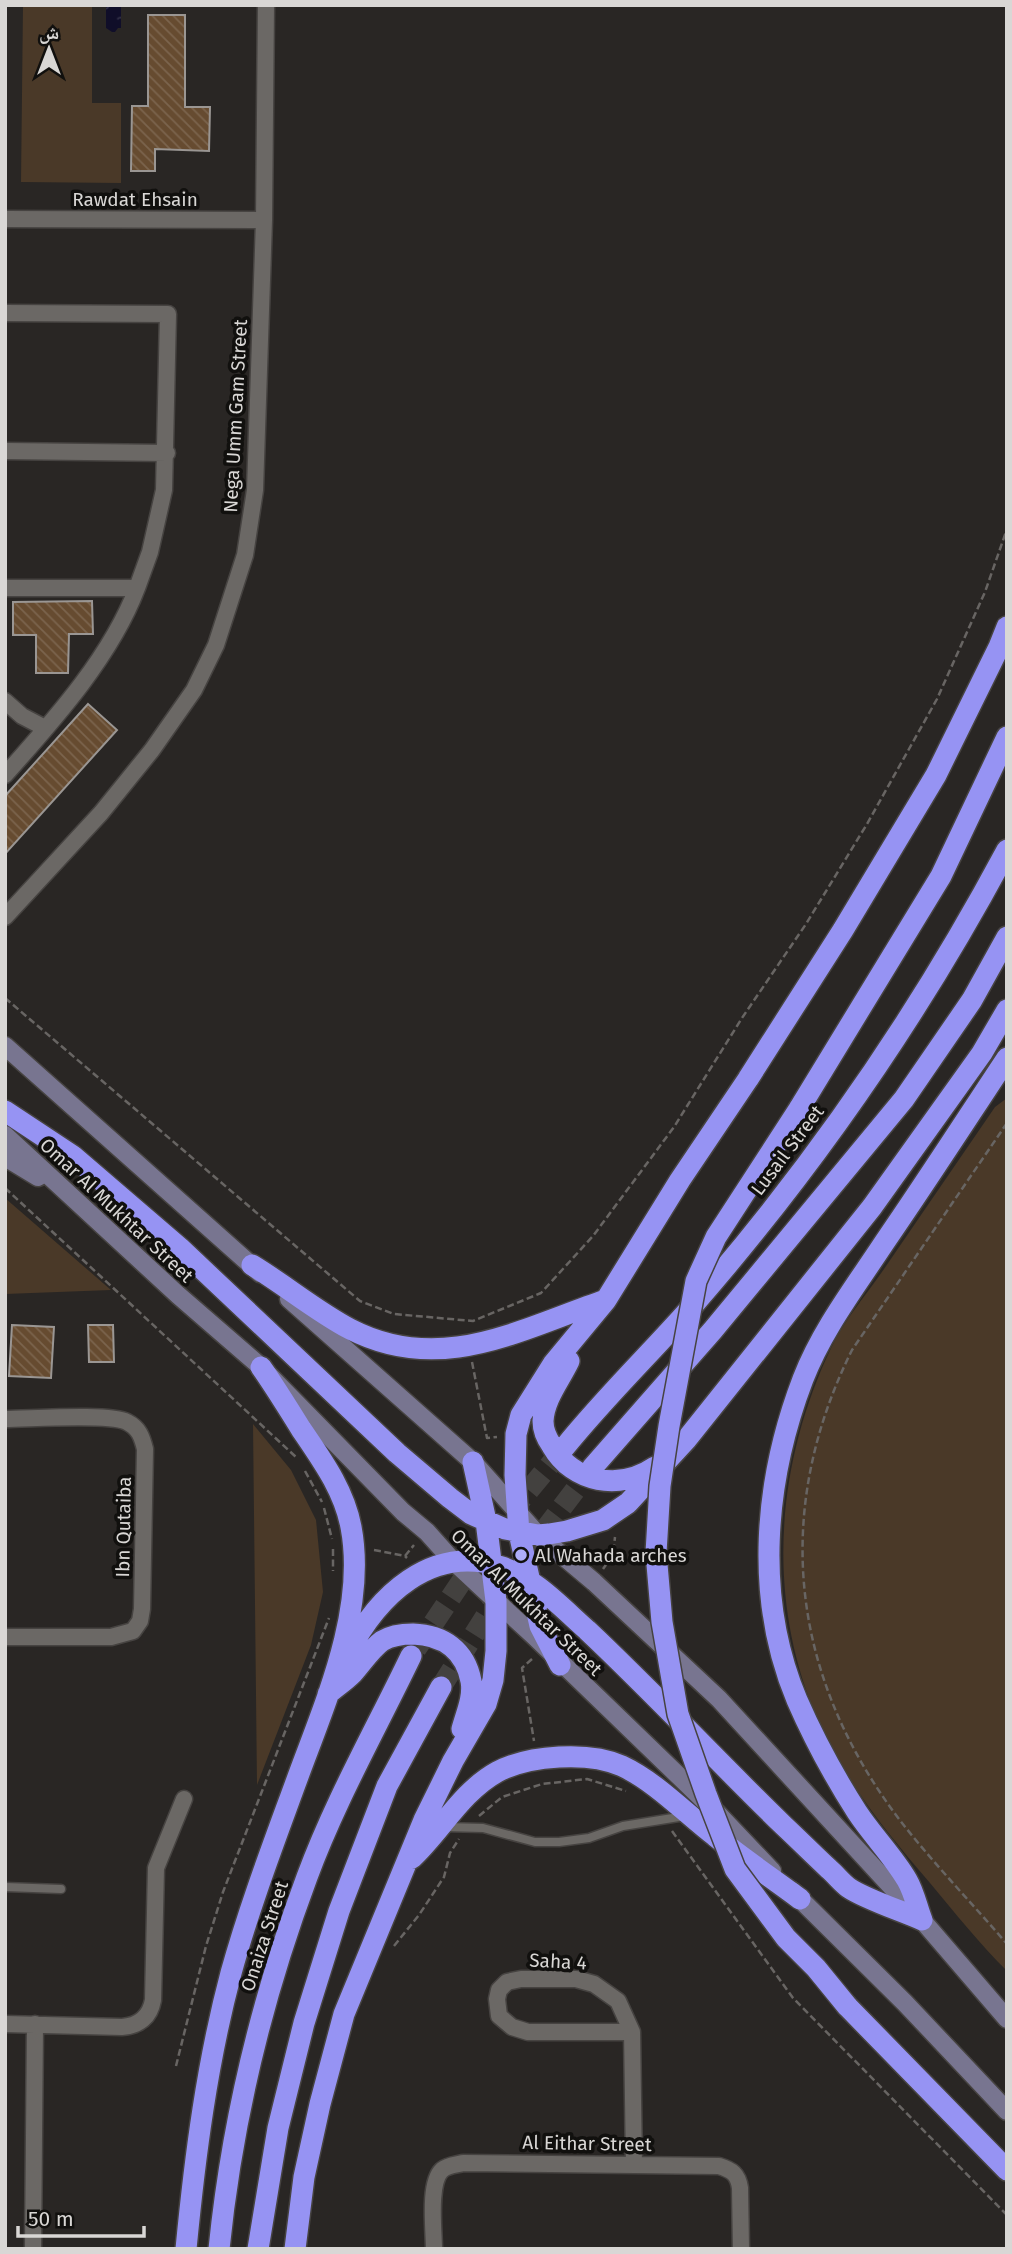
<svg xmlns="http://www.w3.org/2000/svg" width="1012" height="2254" font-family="'Fira Sans','Noto Naskh Arabic',sans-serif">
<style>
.green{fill:#4a3928}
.water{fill:url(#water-ripples)}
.building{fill:url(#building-back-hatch);stroke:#9a9693;stroke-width:2}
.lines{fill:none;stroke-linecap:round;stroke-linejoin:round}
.highway-tunnel{stroke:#43413f;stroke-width:21;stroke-dasharray:21 10;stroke-linecap:butt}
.lane-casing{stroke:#464341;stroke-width:11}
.street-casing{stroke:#464341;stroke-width:19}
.secondary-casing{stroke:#464341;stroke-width:21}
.highway-casing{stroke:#464341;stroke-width:24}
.path{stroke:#686563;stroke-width:2.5;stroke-dasharray:7 3.5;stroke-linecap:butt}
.lane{stroke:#6b6865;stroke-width:8}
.street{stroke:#6b6865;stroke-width:16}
.secondary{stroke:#787590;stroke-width:18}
.highway{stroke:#9693f3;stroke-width:21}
.highway-bridge-casing{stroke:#464341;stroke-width:24;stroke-linecap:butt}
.highway-bridge{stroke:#9693f3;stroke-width:21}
.poi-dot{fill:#aeaefa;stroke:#11100e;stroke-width:2.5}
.labels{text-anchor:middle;stroke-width:7;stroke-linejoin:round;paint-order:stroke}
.street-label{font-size:19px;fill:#d9d7d5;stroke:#11100e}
.poi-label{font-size:19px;fill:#d9d7d5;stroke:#11100e;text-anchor:start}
</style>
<defs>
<pattern id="water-ripples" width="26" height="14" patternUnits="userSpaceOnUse" patternTransform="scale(1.75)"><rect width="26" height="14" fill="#100e29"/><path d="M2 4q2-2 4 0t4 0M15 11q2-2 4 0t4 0" fill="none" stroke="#323047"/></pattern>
<pattern id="building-back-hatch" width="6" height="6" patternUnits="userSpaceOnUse" patternTransform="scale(1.75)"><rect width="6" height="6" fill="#664b30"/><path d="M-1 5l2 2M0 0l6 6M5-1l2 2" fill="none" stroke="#7b644d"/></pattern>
</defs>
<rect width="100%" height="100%" fill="#292624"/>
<path class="green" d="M23,5H92V103H121V183L21,182Z
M1007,1098V1971C979,1943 955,1913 930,1883C887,1833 843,1779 817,1718C765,1597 776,1464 831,1348C844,1320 867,1294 884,1269C921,1215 958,1161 995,1107Z
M5,1198L111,1290L5,1294Z
M253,1424L291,1470L316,1520L323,1592L311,1645L257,1785Z"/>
<path class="water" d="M106,5H121V28H118L115,32H112L106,28Z"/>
<path class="building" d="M148,15H185V107H210L209,151L155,149V171H131L132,106H148Z
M92,601L93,634H69L68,673H36V635H13V602Z
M88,704L117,730L5,854V796Z
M12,1325L54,1327L51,1378L9,1376Z
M88,1325H113L114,1362H89Z"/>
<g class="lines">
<path class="highway-tunnel" d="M509,1514L564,1448
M416,1649L478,1557
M441,1687L518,1565L592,1468"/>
<defs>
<path id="lane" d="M444,1827L483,1828L535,1842H559L589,1838L623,1826L685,1816
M5,1887L61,1889"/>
<path id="street" d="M5,219L264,220
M5,313L168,314L164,490L150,552L137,588H5
M5,451L167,453
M5,701L22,716L45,728
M5,775C53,721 111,657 137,588
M5,917L101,813L152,750L194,690L216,645L245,555L255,490L264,220L266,5
M5,1419C30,1419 110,1413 127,1422C139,1428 142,1437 145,1449L142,1609L140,1621L133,1631L111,1637H5
M5,2024L122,2027C139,2026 150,2017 153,2000L156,1868L184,1799
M632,2032H528L512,2027L499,2016L497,1999L499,1990L507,1982L521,1979H576L594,1984L618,2001L632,2032L634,2165
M33,2249L35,2024
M434,2249C434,2231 428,2183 442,2170C448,2165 456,2165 463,2163L719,2166C732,2170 738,2174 740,2188L741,2249"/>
<path id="secondary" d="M5,1046L260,1273
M5,1135L178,1295L261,1367L403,1512L427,1532L452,1560L534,1636L717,1813L772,1871
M5,1157L38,1177
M289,1299L473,1462L538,1535L594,1582L719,1699L922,1920L1007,2019
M792,1891L905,2003L1007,2111"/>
<path id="highway" d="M799,1109L941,876L1007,737
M5,1111L73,1156L180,1248L397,1453L450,1498L471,1514L505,1529L538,1535L549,1534L567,1531L603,1520L628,1503L686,1440L872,1207L982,1053L1007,1010
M252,1265C285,1285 316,1311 350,1329C441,1376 520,1329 606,1300
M569,1361C560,1380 544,1399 543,1421C543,1429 547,1439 552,1446C573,1483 620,1491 655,1467
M564,1448C605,1397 652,1352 695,1303C815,1165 921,1011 1007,850
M592,1468L713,1330L904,1099L972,1000L1007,937
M347,1655C377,1596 431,1543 502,1567C536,1579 561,1607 587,1630C654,1693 717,1761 783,1825C799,1840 814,1855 829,1869C836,1875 842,1883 849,1888C865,1899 902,1911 922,1920
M560,1665L540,1626L519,1533L515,1475L516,1434L521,1415L553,1364L606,1300L680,1180L748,1079L843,930L936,775L999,647L1007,627
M328,1694C336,1687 345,1681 353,1673C362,1663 371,1649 382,1641C392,1635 402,1634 413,1634C443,1635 465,1650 471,1681C474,1697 466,1714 462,1729
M412,1858C441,1831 461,1792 497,1772C529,1755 589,1751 622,1766C656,1782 685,1813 715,1836C742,1858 772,1878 800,1899
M922,1920C917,1907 914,1892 907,1880C893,1856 872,1835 857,1812C834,1776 814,1739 797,1700C754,1598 764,1481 803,1379C822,1330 855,1287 884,1243C926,1182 966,1120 1007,1058
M847,2006L1007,2170
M186,2249C195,2156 207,2063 231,1973C249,1908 273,1845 296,1782C324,1705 367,1611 351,1527C344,1490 322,1460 301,1429C288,1408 275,1387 261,1367
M219,2249C232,2121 262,1997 307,1877C335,1801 376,1729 411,1656
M258,2249L278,2128L304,2023L339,1911L387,1786L441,1687
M295,2249L304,2177L320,2104L344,2014L424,1820L453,1761L486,1704L493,1680L496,1651V1601L486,1521L473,1462"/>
</defs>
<use href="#lane" class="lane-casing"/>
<use href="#street" class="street-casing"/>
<use href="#secondary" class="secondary-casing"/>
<use href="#highway" class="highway-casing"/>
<path class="path" d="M5,944V946
M5,998L360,1301L394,1314L473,1321L541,1293L593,1236L674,1127L742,1018L806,924L867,824L937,699L985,592L1007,529
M1007,1123L852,1350C772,1511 790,1675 899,1819C932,1862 971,1902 1007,1944
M5,1188L296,1457
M472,1362L487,1438L497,1437
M305,1471L322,1502
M324,1508L332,1539
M333,1549V1571
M374,1550L405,1556L407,1558
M405,1556L414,1545
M603,1569L613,1555L615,1537
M532,1659L522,1668L534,1741
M479,1816L502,1797L542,1784L587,1779L626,1791
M672,1831L793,1998L1007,2215
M394,1946L419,1915L444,1877L450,1853L459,1839
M176,2066L206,1946L223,1892L329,1618"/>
<use href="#lane" class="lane"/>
<use href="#street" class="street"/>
<use href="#secondary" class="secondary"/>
<use href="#highway" class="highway"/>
<defs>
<path id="highway-bridge" d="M799,1109L716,1237L696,1281L669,1426L660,1486L656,1553L662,1622L678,1714L706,1794L735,1869L786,1938L816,1968L847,2006"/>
</defs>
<use href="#highway-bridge" class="highway-bridge-casing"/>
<use href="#highway-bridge" class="highway-bridge"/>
</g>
<circle class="poi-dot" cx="521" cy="1555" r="7"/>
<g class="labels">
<g class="street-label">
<text x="135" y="206">Rawdat Ehsain</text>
<text transform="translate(235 416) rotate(-87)" y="7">Nega Umm Gam Street</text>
<text transform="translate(787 1150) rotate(-53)" y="7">Lusail Street</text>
<text transform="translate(117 1210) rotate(43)" y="7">Omar Al Mukhtar Street</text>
<text transform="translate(123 1527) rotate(-89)" y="7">Ibn Qutaiba</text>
<text transform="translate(527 1602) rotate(44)" y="7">Omar Al Mukhtar Street</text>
<text transform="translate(264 1936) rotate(-72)" y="7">Onaiza Street</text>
<text transform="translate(558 1961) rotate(3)" y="7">Saha 4</text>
<text transform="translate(587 2143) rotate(1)" y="7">Al Eithar Street</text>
</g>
<g class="poi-label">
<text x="535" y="1562">Al Wahada arches</text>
</g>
</g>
<rect width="1012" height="2254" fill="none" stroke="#d9d7d5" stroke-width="14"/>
<g transform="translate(49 49)" stroke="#11100e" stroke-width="5" paint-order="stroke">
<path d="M0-5L12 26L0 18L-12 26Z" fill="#d9d7d5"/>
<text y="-10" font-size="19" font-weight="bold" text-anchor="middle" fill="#d9d7d5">ش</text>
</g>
<path d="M18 2226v10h126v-10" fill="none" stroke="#d9d7d5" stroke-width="3.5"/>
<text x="28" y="2226" font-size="21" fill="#d9d7d5" stroke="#11100e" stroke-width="5" paint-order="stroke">50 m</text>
</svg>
